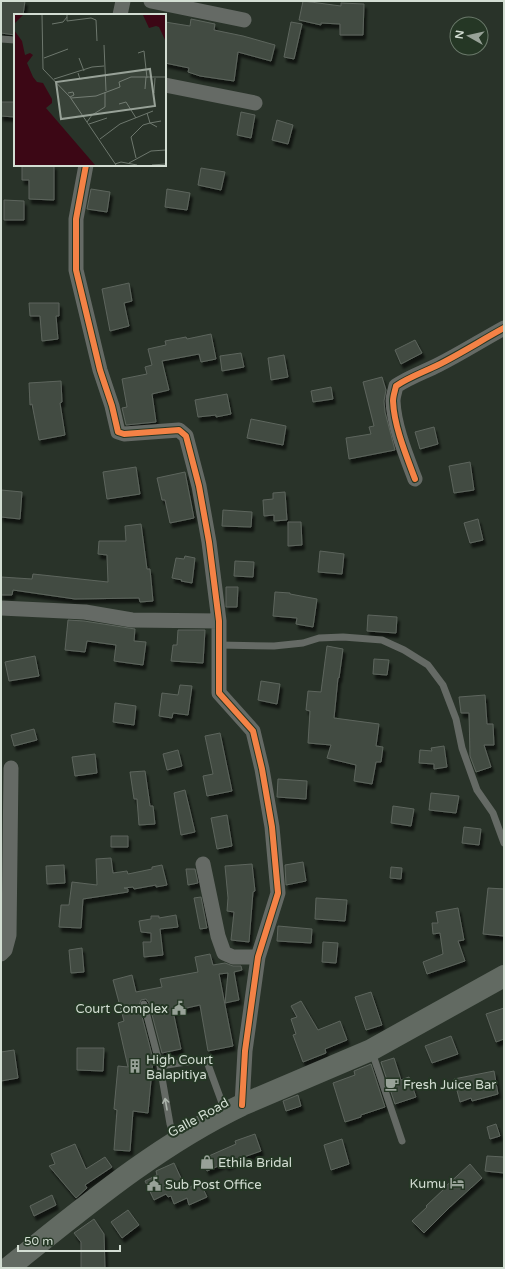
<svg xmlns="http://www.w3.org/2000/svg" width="505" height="1269" font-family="'Varela Round',sans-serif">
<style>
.building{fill:#424b42;stroke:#5d655d;filter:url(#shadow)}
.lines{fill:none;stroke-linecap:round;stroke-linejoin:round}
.service{stroke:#656a65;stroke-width:7}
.minor{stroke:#656a65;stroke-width:15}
.trunk{stroke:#626a62;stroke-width:22}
.cycleway-casing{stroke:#253725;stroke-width:8}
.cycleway{stroke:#f48246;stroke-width:6}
.oneway{stroke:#acb5ac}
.labels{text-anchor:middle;stroke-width:4;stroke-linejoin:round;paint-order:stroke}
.poi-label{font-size:13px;fill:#d3ded3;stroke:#253725;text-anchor:start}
.street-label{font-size:13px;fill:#d3ded3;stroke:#253725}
.inset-road{fill:none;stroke:#6d776d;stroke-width:1}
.view{fill:#98a298;fill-opacity:0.15;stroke:#98a298;stroke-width:2}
.inset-edge{fill:none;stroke:#d3ded3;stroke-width:2}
</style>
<defs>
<filter id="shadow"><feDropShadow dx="2.5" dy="4.5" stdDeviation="1" flood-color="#0009"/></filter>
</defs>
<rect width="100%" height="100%" fill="#293329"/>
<path class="building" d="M1,1H25L23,15H15V35L1,33Z
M303,1L341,6V3L364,4L363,35H340V24L321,23V25L299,20Z
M191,19L215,24L214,30L243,36L275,45L271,61L238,52L234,81L200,76L188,72L189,68L165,63V22L190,26Z
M291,22L302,24L294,59L284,57Z
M1,102H15V117L1,116Z
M241,112L255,115L251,138L237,135Z
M277,120L293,125L288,144L272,140Z
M22,165H54V200L29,199V180H22Z
M201,168L225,172L221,190L198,185Z
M91,189L110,192L107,212L87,209Z
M167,189L190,193L187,210L165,207Z
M4,200L24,201V220H4Z
M129,283L132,301L124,303L129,326L110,331L102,289Z
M29,303H59V316H56L58,339L42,341L40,316H30Z
M211,334L216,359L201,362L199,354L162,361L169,390L152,394L156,422L126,425L122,408L127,407L122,379L147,374L145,367L152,365L148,349L166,345L165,341L186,337L187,339Z
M415,340L422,353L401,364L395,350Z
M241,353L244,367L222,371L220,356Z
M284,355L288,377L271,380L268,358Z
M382,377L386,390L384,401L385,412L395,450L349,459L346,438L371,434L369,427L374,426L363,382Z
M61,381L62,402L60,403L65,435L39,440L32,404L30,405L29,383Z
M331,387L333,399L313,402L311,391Z
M227,394L231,414L216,417V415L198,417L195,400Z
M251,419L286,426L283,445L247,438Z
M434,427L438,444L420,449L415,432Z
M470,462L474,490L454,493L449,466Z
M136,467L140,494L107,499L103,472Z
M185,472L194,518L170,523L165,500H162L157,478Z
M1,490L22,492L20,519L1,517Z
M285,492L287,520L274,521V515L264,516L263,500L273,499V493Z
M223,510L252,512L251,527L222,526Z
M478,519L483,540L470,543L464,523Z
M288,522H301L302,545L288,546Z
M141,524L147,569H150L153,601L140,602L139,598L75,599L13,590L12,595H1V577L32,579L33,574L108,582L107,555L98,554L99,541H126L125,526Z
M320,551L344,554L342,574L318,572Z
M185,556L195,558L192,583L181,581L182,580L172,578L176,558L184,559Z
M235,561L254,562L253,577L234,576Z
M226,587H238L237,607H226Z
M275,592L290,593V594L317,599L313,627L296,624L297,618L273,616Z
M368,615L397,617L396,633L367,631Z
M68,620L84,621L135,629L134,641L146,642L143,665L114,661L116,645L87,641L85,652L65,650Z
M178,630H205L203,663L171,661L173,645H177Z
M327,646L343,649L339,678H338L334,718L379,724L376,746L383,747L381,762H376L372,784L354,781L356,765L327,758L331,745L308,743L310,711L306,710L308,691L321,692Z
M35,656L39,676L9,681L5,662Z
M374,659L389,660L387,675L373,674Z
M261,681L280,684L277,704L258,700Z
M180,685L192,686L188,715L173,713L172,718L159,716L162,693L178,695Z
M485,695L487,724H493L494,745H484L491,767L476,772L470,756L469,713H461L459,697Z
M115,703L136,706L134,725L113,722Z
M34,729L37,740L14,746L11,735Z
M220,733L232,791L207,796L203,776L213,774L205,736Z
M444,746L447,767L434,769V764L419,763L420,750L432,751L431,748Z
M178,750L182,766L167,770L163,754Z
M95,754L97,773L75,776L72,757Z
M145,771L150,806H153L155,824L139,825L137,799H134L130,772Z
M278,779L307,781L306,799L277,797Z
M185,790L195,832L181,835L174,793Z
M431,793L459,796L456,813L429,810Z
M393,806L414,809L411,826L391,823Z
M227,815L232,846L217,849L211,818Z
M464,827L481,829L479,845L462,843Z
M111,836H128V847H111Z
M111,858L113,873L127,871L128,874L152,869V867L162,865L167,885L156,887V885L134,889L133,887L124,888L128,889V892L83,899L81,928L59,927L61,905H69L72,882L97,885L96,859Z
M303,862L306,881L286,885L285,865Z
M252,864L255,891L253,892L249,942L231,940L234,912L227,911L228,898L225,866Z
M64,865L65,883L47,884L46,866Z
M391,867L402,868L401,879L390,878Z
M186,869H195L198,883L188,885Z
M488,888L504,889V936L483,934Z
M201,897L207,928L200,929L194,898Z
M316,898L347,900L345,921L315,919Z
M458,908L464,940L458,941L465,961L427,974L423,962L443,954L440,933L433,934L432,923H438L436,912Z
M176,915L178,927L160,929L163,955L144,957L143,942H151V933L141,932L139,921L151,919V916H159V918Z
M278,926L312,929L311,943L277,941Z
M323,942L338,943L336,963L322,962Z
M82,948L84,972L71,973L69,950Z
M210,954L213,965L225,963L233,966H241L242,970L234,972L239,1000L225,1003L228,973L219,974L233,1046L208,1051L200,1005L173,1011L181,1049L162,1053L149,1003L146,999L141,1000L139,1005L153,1059L148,1113L133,1111L130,1151L114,1150L117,1110L114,1109L118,1066L128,1067L118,1023L124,1021L113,980L132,975L136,992L162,987L160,979L198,972L195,957Z
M371,992L382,1025L366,1030L355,997Z
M301,1001L318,1030L340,1021L347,1040L325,1049L326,1053L303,1062L293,1035L296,1034L291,1019L297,1017L291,1006Z
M504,1008V1039L496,1042L486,1014Z
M451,1036L458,1054L432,1063L425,1046Z
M77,1048H104L103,1071L77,1070Z
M14,1050L18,1078L1,1081V1052Z
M394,1058L401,1080L409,1077L416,1097L395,1104L381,1062Z
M371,1064L385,1107L361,1115V1117L345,1122L333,1083L355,1075L354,1071Z
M494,1071L498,1094L472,1101L471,1098L460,1102L454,1079Z
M298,1095L301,1106L286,1111L283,1101Z
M496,1124L500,1136L490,1139L487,1127Z
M255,1134L261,1151L241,1158V1160L226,1166L225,1163L207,1171L202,1159L236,1144L235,1141Z
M342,1139L349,1164L331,1170L324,1145Z
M75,1144L86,1169L105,1157L112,1167L85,1185L87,1188L76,1198L49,1166L55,1164L51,1154Z
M487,1156L504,1157V1173L485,1171Z
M174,1163L186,1189L200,1182L207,1197L189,1205L187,1198L174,1204L171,1196L168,1197L166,1194L154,1200L145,1181L157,1175L156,1171Z
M470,1164L482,1178L450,1207L424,1233L412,1221L427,1207L426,1206L445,1188V1187Z
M52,1195L56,1205L34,1216L30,1206Z
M128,1210L139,1225L122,1238L111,1222Z
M94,1219L104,1234L105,1268H81V1242L74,1233Z"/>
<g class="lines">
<path class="service" d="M1,39L15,40
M219,645L274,646L303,643L319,638L343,637L382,640L404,650L428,665L443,685L456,719L462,748L477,790L493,813L504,843
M144,1004L160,1066
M372,1052L402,1141
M175,1139L170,1124L160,1066L206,1059L225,1111"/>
<path class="minor" d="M151,1L244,20
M120,15L123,1
M165,85L255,103
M86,165L76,219V270L100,370L112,406L118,432L124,434L179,430L186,436L199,486L209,542L219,621V693L253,731L262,769L272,827L278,893L258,957L245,1051L242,1105
M415,479C406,455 394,426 393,401C393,396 395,391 396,386C409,377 424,372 438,365C460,354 482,340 504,328
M1,608L85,612L132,620L219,621
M203,864L218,936L224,953L233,957H258
M1,954L5,950L9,935L11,768"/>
<path class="trunk" d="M8,1268C82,1209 156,1146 242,1105L371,1050L504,976"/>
<defs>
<path id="cycleway" d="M86,165L76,219V270L100,370L112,406L118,432L124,434L179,430L186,436L199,486L209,542L219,621V693L253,731L262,769L272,827L278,893L258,957L245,1051L242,1105
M415,479C406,455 394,426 393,401C393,396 395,391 396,386C409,377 424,372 438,365C460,354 482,340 504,328"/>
</defs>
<use href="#cycleway" class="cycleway-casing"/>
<use href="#cycleway" class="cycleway"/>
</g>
<defs><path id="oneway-shaft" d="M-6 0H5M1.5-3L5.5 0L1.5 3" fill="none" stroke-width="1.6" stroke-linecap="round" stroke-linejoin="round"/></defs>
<use class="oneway" href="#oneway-shaft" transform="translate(166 1104) rotate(-100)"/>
<defs>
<symbol id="civic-bare" viewBox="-9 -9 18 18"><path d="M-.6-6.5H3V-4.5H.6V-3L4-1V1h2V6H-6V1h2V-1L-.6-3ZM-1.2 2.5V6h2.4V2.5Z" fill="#98a298" stroke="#253725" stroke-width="2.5" paint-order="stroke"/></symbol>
<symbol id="building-bare" viewBox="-9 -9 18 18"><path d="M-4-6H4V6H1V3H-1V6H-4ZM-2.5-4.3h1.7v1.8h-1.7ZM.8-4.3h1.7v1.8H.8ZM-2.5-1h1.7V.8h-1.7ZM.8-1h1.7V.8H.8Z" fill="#98a298" stroke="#253725" stroke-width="2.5" paint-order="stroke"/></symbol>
<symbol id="cafe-bare" viewBox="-9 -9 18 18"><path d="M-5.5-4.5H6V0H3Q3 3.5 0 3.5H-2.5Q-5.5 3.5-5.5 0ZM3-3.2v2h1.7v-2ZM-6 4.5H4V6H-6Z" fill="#98a298" stroke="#253725" stroke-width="2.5" paint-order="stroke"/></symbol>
<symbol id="shop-bare" viewBox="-9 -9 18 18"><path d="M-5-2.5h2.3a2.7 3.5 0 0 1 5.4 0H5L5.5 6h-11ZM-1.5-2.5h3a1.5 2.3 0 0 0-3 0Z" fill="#98a298" stroke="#253725" stroke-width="2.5" paint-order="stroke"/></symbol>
<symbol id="hotel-bare" viewBox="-9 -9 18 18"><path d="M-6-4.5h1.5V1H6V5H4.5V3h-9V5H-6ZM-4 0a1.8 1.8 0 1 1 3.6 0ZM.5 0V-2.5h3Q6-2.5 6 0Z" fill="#98a298" stroke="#253725" stroke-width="2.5" paint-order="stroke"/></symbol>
</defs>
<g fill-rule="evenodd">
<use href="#civic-bare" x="169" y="998" width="20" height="20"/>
<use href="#building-bare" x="125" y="1056" width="20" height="20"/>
<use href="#cafe-bare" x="382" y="1074" width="20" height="20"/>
<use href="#shop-bare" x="197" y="1152" width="20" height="20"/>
<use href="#hotel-bare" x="447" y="1173" width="20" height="20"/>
<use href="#civic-bare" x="144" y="1174" width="20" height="20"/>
</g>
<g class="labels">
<g class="poi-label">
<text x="168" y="1013" text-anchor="end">Court Complex</text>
<text x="146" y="1064">High Court<tspan x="146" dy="15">Balapitiya</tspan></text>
<text x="403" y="1089">Fresh Juice Bar</text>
<text x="218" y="1167">Ethila Bridal</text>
<text x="446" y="1188" text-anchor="end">Kumu</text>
<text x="165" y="1189">Sub Post Office</text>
</g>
<g class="street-label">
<text transform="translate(198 1117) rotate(-29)" y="5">Galle Road</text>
</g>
</g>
<g transform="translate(14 14)">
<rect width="152" height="152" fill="#293329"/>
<path d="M0,1H9L1,9L0,16L8,27L11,41L16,39L19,41L13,49L19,63L23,68L29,69L38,85V89L32,94L81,151H0ZM129,1H152V28L145,13L142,12L135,14Z" fill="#3c0715"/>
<path class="inset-road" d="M28,1L29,55L56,83L102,151M53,1V7L77,4L82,6L83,27M38,10L49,8L53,3M90,31L92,77M124,39L130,37L133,64M30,44L54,35M65,44L70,57M64,59L66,65L79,63M40,65L78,53L90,52M131,75L132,63M54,79L59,78L60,81L56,83M140,79L141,64M57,84L82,82L106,73L105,68L117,63H152M105,90L112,88L122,104M133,99L136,109L147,107M73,108L78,101L91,93V78M75,110L93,104M86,125L106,110L139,97M122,144L117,123L129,111L136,109L143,113M115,149L137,137L152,136M101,150L107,148L123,151M138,151L152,150"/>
<path class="view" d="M136,55L141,92L47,105L42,68Z"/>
<rect width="152" height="152" class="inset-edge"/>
</g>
<rect width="505" height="1269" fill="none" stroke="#d3ded3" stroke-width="4"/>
<g transform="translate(469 36) rotate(278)"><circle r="19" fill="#253725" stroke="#6b7a6b"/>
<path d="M0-3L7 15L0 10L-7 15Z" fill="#98a298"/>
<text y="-6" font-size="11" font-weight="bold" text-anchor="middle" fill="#d3ded3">N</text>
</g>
<path d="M18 1245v6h102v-6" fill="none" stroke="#d3ded3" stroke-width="2"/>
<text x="24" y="1245" font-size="12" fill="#d3ded3" stroke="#253725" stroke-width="3" paint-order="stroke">50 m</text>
</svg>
